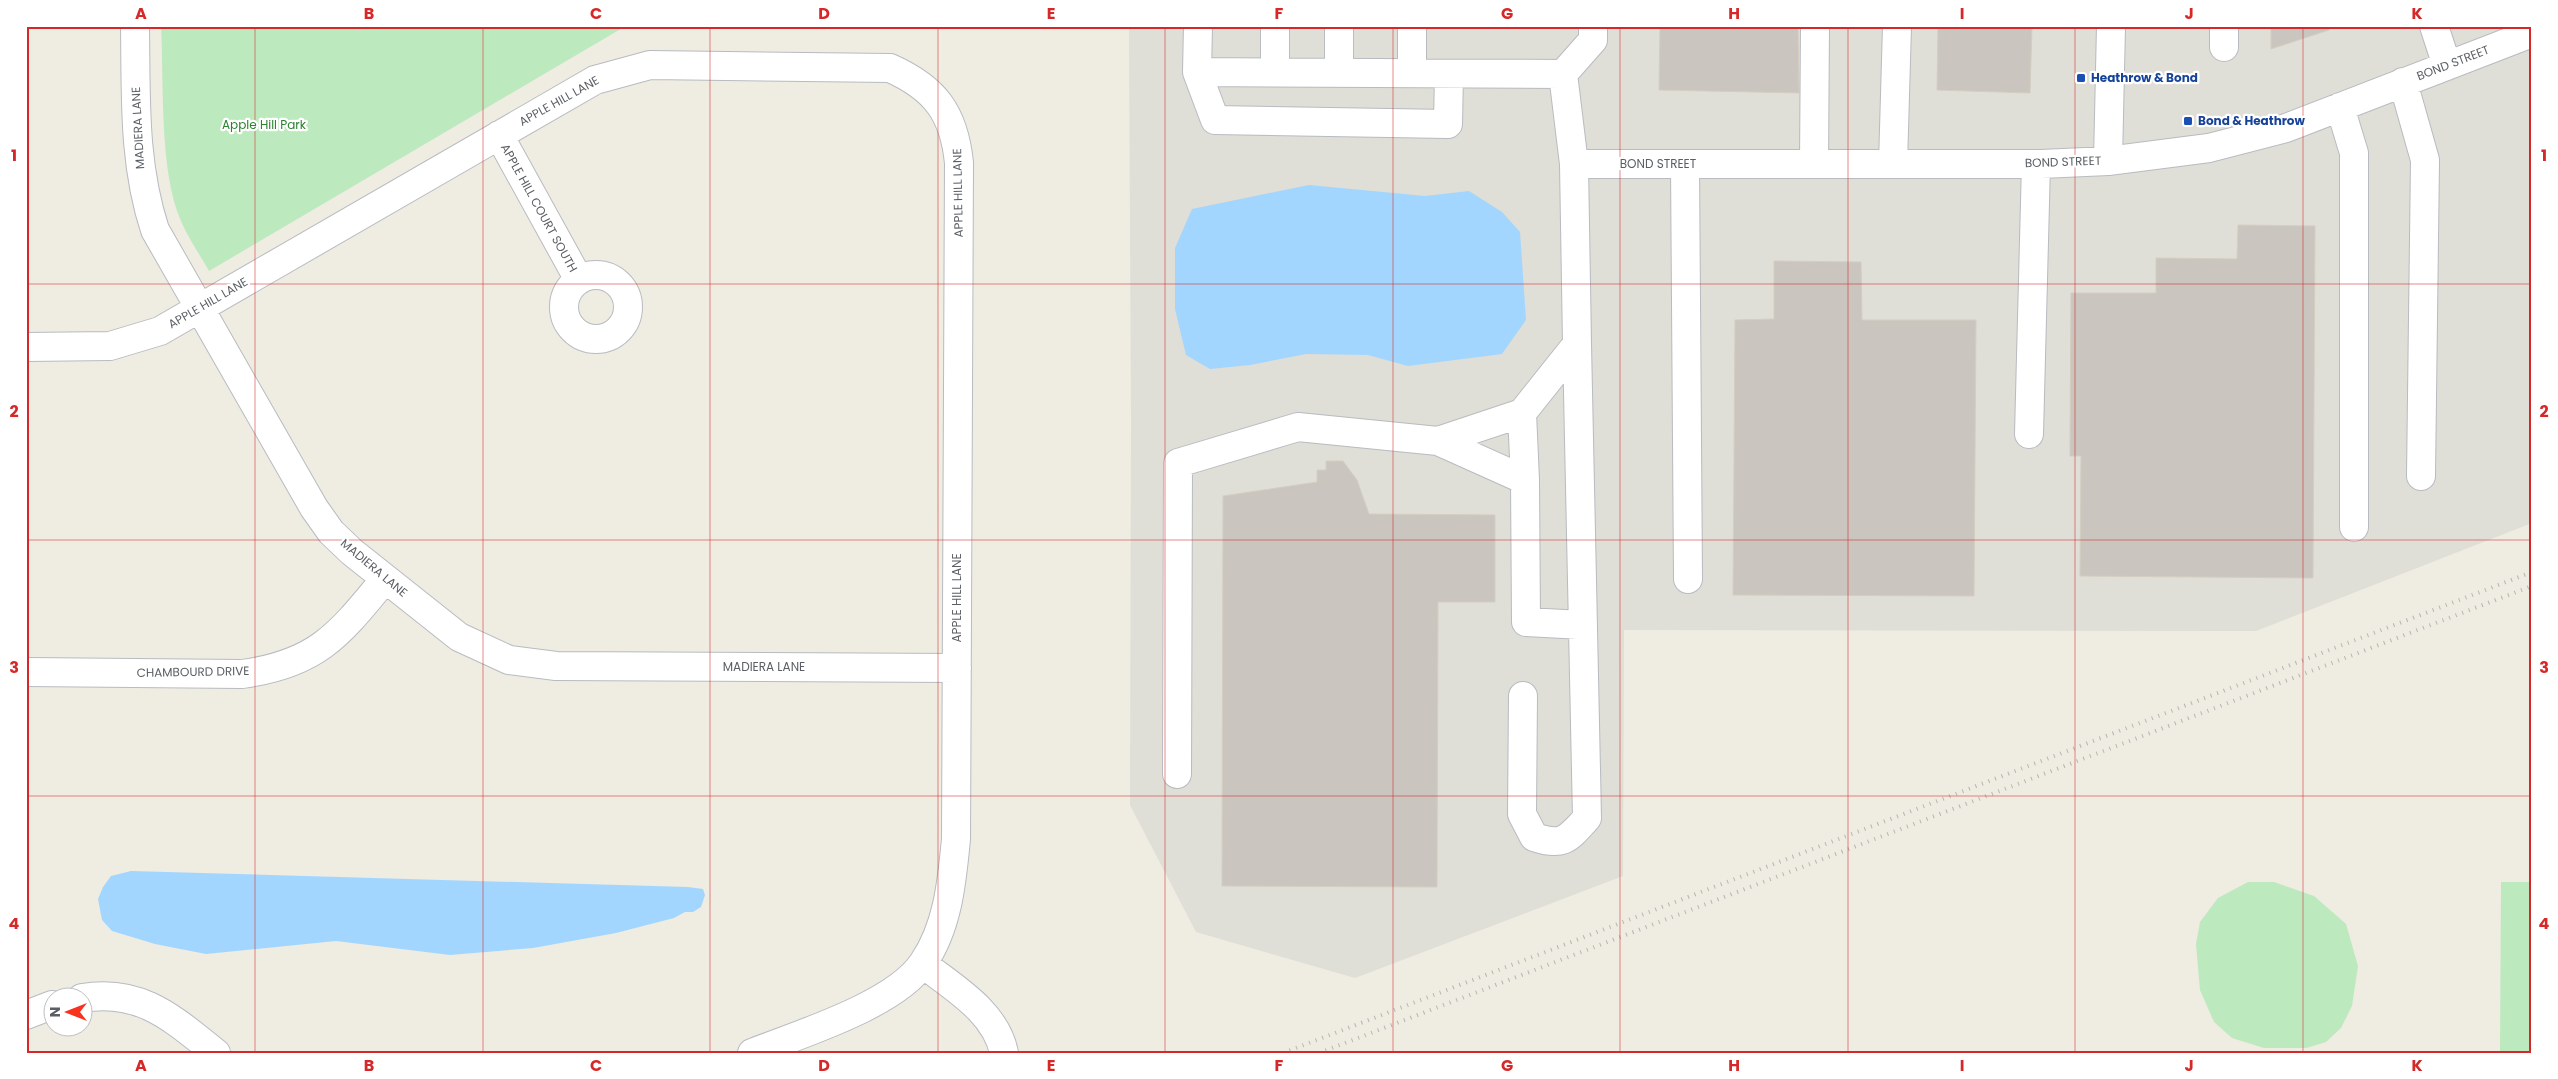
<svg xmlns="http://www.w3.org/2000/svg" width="2558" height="1079" font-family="Poppins,sans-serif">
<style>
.industrial{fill:#dfded7}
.green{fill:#bce9bd}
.water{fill:#a2d6ff}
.building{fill:#cac6bf;stroke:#d4cec0}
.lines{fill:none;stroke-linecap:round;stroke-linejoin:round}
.minor-casing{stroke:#b8bbc0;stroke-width:30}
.minor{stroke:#fff;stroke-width:28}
.rail{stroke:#b4b5b5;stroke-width:4;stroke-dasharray:1 6;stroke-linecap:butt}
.grid{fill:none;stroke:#d62828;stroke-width:1;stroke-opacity:0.55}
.transit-dot{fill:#1a4fb4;stroke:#fff;stroke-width:2}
.labels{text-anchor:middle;stroke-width:4.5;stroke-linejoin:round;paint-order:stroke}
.street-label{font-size:12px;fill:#5b5f64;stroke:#fff}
.transit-label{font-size:12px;font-weight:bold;fill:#164399;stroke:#fff;text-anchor:start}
.park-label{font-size:12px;fill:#2c8230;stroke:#fff}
.neatline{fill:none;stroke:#d62828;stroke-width:2}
.grid-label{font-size:16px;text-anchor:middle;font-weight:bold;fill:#d62828}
</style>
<rect width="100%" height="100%" fill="#efece2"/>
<path class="industrial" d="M1129,26H2532V523L2256,631L1624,630L1623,876L1355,978L1196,932L1130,805L1131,421Z"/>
<path class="green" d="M161,26H624V27L209,271C200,255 188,238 181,221C159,172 164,81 161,26Z
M2248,882H2274L2314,896L2346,924L2358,966L2352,1006L2341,1028L2326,1042L2306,1048H2264L2232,1038L2214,1022L2200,990L2196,944L2200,922L2218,898Z
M2501,882H2532V1053H2500Z"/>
<path class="water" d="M1309,185L1425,196L1469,191L1502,212L1520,232L1526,320L1502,354L1408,366L1368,355L1306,354L1250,365L1210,369L1186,355L1175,309V248L1192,209Z
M131,871L688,887L703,889L705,895L701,907L693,912H685L674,918L616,933L533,948L450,955L336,941L206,954L155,944L112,931L102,920L98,899L103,887L111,876Z"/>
<path class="building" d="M1660,26H1798L1799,93L1659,90Z
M1938,26H2032L2030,93L1937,90Z
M2271,26H2328L2329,30L2271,49Z
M2238,225L2315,226L2313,578L2080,576L2081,456H2070L2071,293H2156V258L2237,259Z
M1774,261L1861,262L1862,320H1976L1974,596L1733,595L1735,320L1774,319Z
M1326,461H1343L1357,480L1369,514L1495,515V602H1438L1437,887L1222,886L1223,496L1317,482V470H1326Z"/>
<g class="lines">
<defs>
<path id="minor" d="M135,26C136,97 133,163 155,230L314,508L331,532L352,552L459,637L509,660L556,666L957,668
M1198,26L1197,72L1215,120L1448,124L1449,74
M1275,26V72
M1412,26V73
M2224,26V47
M2434,26L2447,66
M1197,72L1563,74L1593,40V26
M1339,73V26
M2403,82L2425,160L2421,476
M2340,107L2354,153V527
M499,135L579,280
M2108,161L2111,26
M1574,164H2041L2108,161L2209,148L2286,128L2532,33
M1685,164L1688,579
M1814,164L1815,26
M1893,164L1897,26
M564 307a32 32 0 1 1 64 0a32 32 0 1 1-64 0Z
M26,347L110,346L160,331L595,80L650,65L890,68C935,88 954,113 959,163L956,839C952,881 948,927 923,963C895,1005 800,1034 752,1053
M1522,413L1525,480
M2029,434L2036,164
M1438,441L1525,480L1526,622L1583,625
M26,672L242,674C317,664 339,635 385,579
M1523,696L1522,814L1534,837C1563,847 1568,839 1587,818L1577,344
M1177,774L1178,463L1298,427L1438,441L1522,413L1577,344L1574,164L1563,74
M923,964C954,988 996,1012 1004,1053
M82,998C141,988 173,1019 216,1053
M26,1015L52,1005"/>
</defs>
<use href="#minor" class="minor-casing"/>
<use href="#minor" class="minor"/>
<path class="rail" d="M1283,1053L2532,572
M1319,1053L2532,586"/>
</g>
<path class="grid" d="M255,26V1053M483,26V1053M710,26V1053M938,26V1053M1165,26V1053M1393,26V1053M1620,26V1053M1848,26V1053M2075,26V1053M2303,26V1053M26,284H2532M26,540H2532M26,796H2532"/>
<g class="transit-dot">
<rect x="2076" y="73" width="10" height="10" rx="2.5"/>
<rect x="2183" y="116" width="10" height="10" rx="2.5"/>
</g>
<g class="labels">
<g class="street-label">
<text transform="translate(2453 63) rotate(-21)" y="4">BOND STREET</text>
<text transform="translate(559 101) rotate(-29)" y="4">APPLE HILL LANE</text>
<text transform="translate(138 128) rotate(-93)" y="4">MADIERA LANE</text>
<text transform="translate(2063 162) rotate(-2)" y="4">BOND STREET</text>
<text x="1658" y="168">BOND STREET</text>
<text transform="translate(958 193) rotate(-91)" y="4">APPLE HILL LANE</text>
<text transform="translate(539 208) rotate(61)" y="4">APPLE HILL COURT SOUTH</text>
<text transform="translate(208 303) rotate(-30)" y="4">APPLE HILL LANE</text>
<text transform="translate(374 568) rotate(40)" y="4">MADIERA LANE</text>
<text transform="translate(957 598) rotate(-90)" y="4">APPLE HILL LANE</text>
<text x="764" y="671">MADIERA LANE</text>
<text transform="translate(193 672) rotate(-1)" y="4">CHAMBOURD DRIVE</text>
</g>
<g class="transit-label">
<text x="2091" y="82">Heathrow &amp; Bond</text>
<text x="2198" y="125">Bond &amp; Heathrow</text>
</g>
<g class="park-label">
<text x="264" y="129">Apple Hill Park</text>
</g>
</g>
<rect width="2558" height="1079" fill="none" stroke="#ffffff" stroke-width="55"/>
<g transform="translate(68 1012) rotate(270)"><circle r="24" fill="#ffffff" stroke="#bdbfc1"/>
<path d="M0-4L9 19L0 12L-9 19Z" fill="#f8321f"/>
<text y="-8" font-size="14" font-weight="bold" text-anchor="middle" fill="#5b5f64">N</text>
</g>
<rect x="28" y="28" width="2502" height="1024" class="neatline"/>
<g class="grid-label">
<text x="141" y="19">A</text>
<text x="369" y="19">B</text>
<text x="596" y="19">C</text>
<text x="824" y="19">D</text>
<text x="1051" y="19">E</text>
<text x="1279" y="19">F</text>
<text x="1507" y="19">G</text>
<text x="1734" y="19">H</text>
<text x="1962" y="19">I</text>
<text x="2189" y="19">J</text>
<text x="2417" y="19">K</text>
<text x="14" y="161">1</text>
<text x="2544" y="161">1</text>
<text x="14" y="417">2</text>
<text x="2544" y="417">2</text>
<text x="14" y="673">3</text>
<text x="2544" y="673">3</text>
<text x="14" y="929">4</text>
<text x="2544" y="929">4</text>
<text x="141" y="1071">A</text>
<text x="369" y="1071">B</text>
<text x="596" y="1071">C</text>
<text x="824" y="1071">D</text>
<text x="1051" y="1071">E</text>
<text x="1279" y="1071">F</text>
<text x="1507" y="1071">G</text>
<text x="1734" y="1071">H</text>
<text x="1962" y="1071">I</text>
<text x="2189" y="1071">J</text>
<text x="2417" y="1071">K</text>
</g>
</svg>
